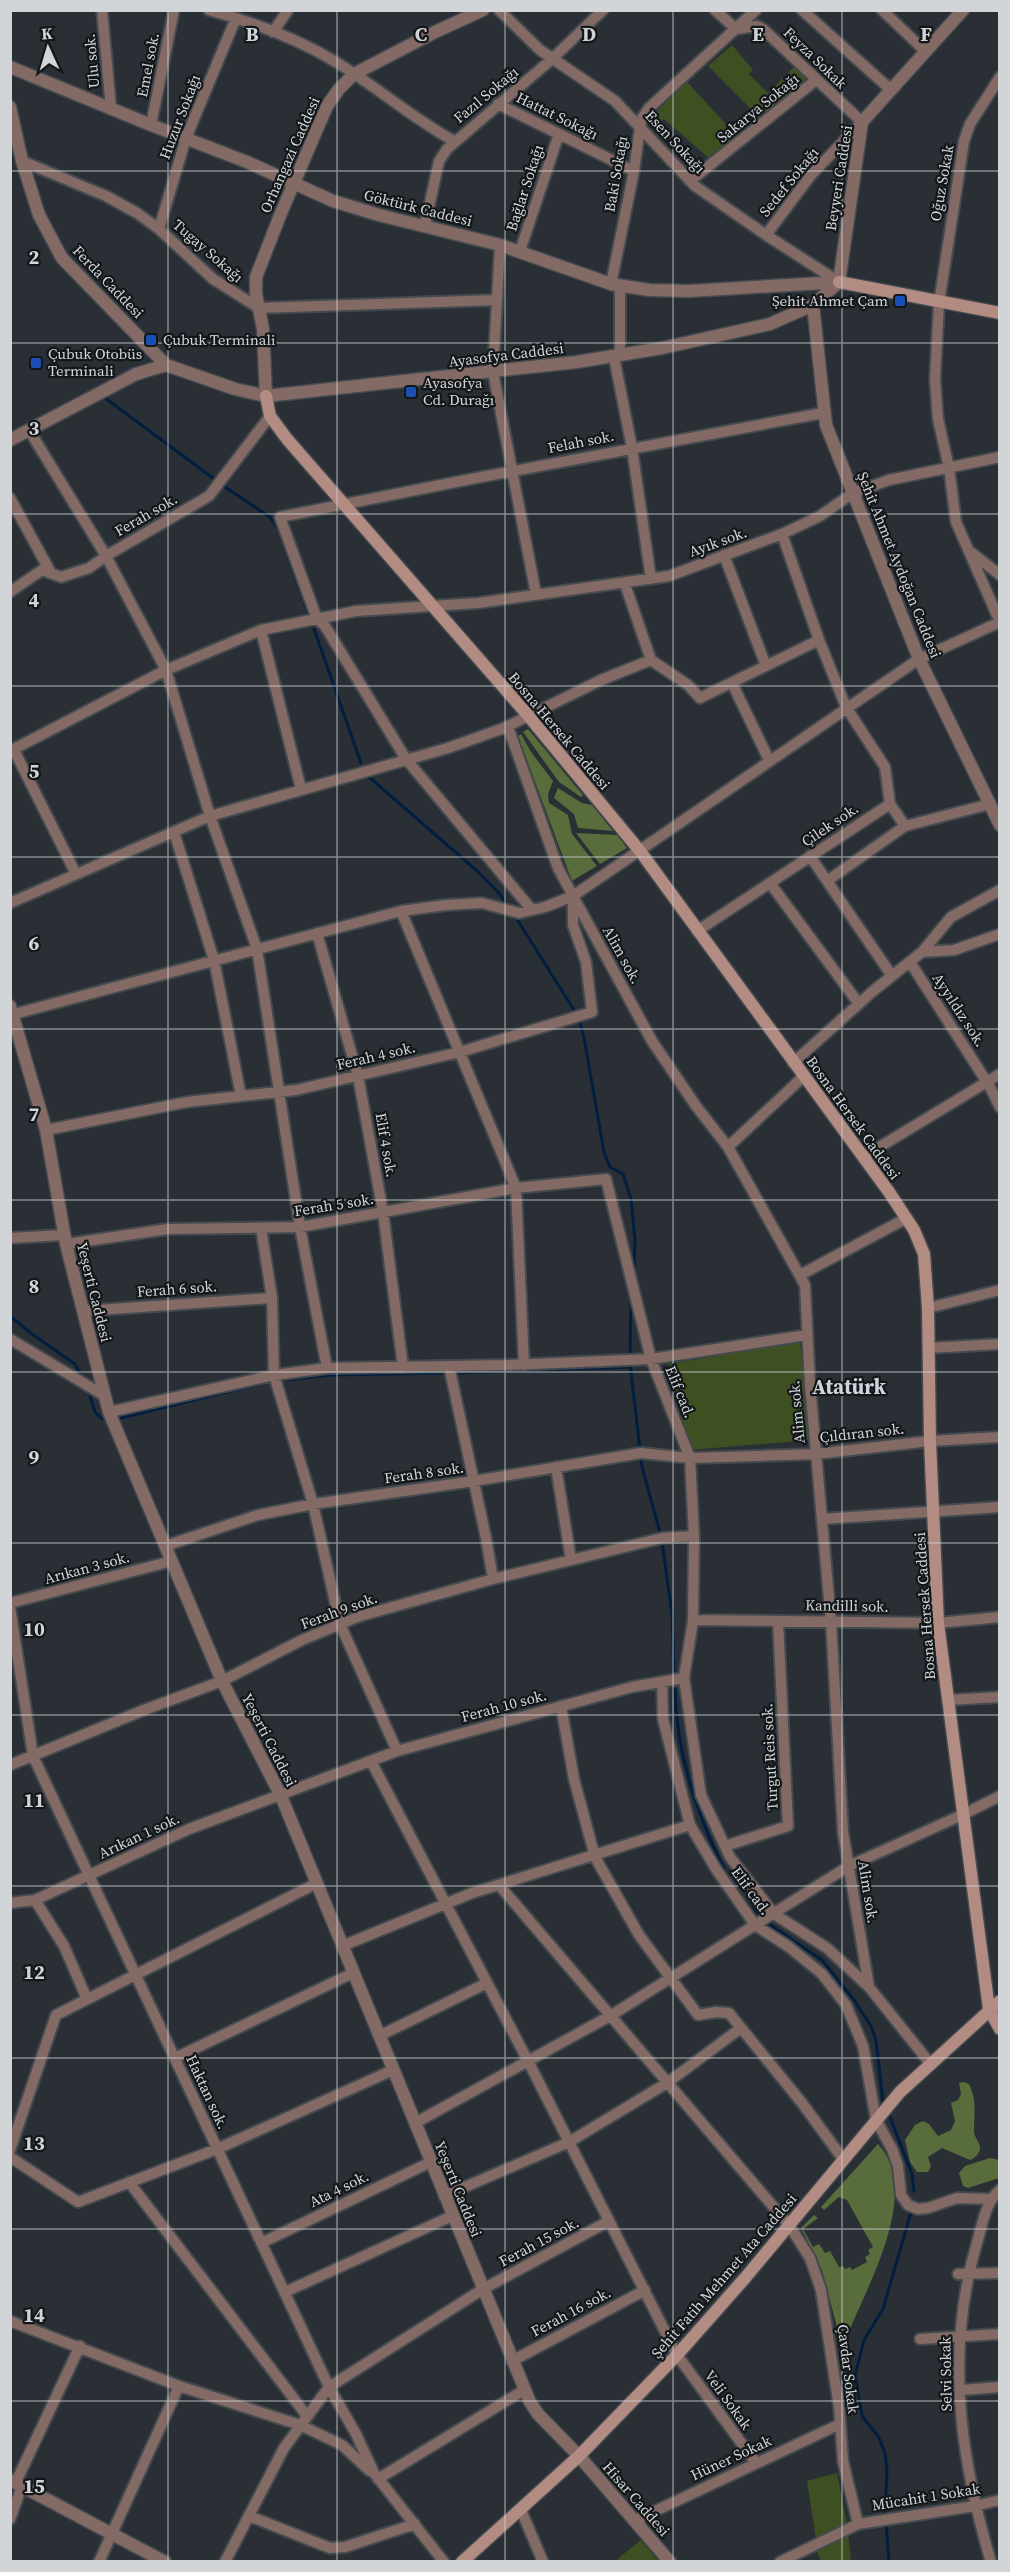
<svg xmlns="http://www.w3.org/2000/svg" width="1010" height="2572" font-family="'Source Serif 4',serif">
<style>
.green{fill:#3e5022}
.forest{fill:#596c3c}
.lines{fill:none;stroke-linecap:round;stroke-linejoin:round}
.stream{stroke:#011e40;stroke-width:3}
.minor-casing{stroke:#444a4e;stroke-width:14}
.tertiary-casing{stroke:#444a4e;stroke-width:15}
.secondary-casing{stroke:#444a4e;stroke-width:15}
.minor{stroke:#836a65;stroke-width:10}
.tertiary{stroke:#836a65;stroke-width:12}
.secondary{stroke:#b28b83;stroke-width:12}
.grid{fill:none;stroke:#d1d5d8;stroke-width:1.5;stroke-opacity:0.55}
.transit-dot{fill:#1a4fb4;stroke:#141719;stroke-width:2}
.labels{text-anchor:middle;stroke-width:4.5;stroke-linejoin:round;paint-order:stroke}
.street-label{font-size:15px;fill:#d1d5d8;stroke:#141719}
.poi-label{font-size:15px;fill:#d1d5d8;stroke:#141719;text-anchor:start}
.district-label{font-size:21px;font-weight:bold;fill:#ced6dd;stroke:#141719}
.grid-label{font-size:20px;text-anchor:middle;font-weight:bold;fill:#d1d5d8;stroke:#141719;stroke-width:4.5;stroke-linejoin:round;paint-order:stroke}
</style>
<rect width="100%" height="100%" fill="#292f34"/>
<path class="green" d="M732,45L753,70L749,74L768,93L795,66L807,79L760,118L708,66Z
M687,82L737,136L710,159L664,119L655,128L648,120Z
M800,1342L810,1440L690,1450L669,1364Z
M837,2473L847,2525L816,2539L807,2481Z
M848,2535L851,2561H821L816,2550Z
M641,2540L658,2561H615Z"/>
<path class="forest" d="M528,729L582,794L583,796L581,797L559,782L523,732Z
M521,734L531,752L553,781L548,794L549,803L568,815L572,834L597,866L572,881L518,736Z
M558,788L582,803L592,805L613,831L578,828L574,814L554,798Z
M576,833L617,835L627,848L600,864Z
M963,2082L969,2084C977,2100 974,2114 974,2131C974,2138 981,2143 980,2149C979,2154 975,2158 970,2160L942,2148L928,2157L931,2166L928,2172H917L910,2162L905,2140L915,2125L923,2121L929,2124L938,2136L951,2130L955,2121L951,2103L958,2100L961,2094L959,2083Z
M878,2144C921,2191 870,2281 850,2329L838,2331L822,2270L801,2228L814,2215L818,2218L803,2229L813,2247L819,2244L825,2253L830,2251L839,2267L843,2266L845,2269L850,2267L852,2270L867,2262L865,2257L870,2254L868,2250L873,2247L847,2200L839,2197L824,2210L821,2207Z
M990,2158L999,2160V2178L968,2188L963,2186L959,2173L965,2166Z"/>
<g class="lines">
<path class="stream" d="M105,398L217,481
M222,485L270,517L278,528L309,615
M314,629L361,763
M369,777L477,871L499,893L508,906
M515,916L579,1018L584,1038L604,1152L610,1167L623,1174L631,1199L635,1240L634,1269
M10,1316L32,1334L75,1364L82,1377
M630,1356L631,1294
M630,1363L642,1467L661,1536
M455,1373L630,1367
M286,1380L330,1375L446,1373
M90,1396L95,1412L102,1419
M121,1418L268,1382
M662,1542L672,1613L674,1675
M675,1689C676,1757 699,1821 730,1881
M743,1898L760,1918
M766,1922L822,1960L854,2000L871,2026L876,2040L883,2102
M890,2117L912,2174L914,2191
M885,2515L887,2471L885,2453L878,2436L862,2416L855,2375L864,2340L883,2309L912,2209
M886,2522L889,2562"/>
<defs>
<path id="minor" d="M102,10L111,109
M209,10C252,22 298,39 336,62C377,87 412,118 454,141
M499,10L540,50L615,101L695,186L766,235L839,282
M715,10L736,29L757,26L763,29L862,122L811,175L766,235
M802,10L890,89
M882,10L925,51
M273,32L288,10
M1000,77L970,124L964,141L939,303L935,379L938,419L949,468L956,522L1000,622
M498,104L634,171
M151,125L174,10
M22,161L106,196L137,213L159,229L213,279L259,308L496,300
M690,181L816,80
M425,225L439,161L447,149L552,59L603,10
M159,229L186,138L236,18
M500,245L493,372L536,594
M520,251L559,134
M611,284L634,171L640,127L642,118L649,108L756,10
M620,286V356
M614,357L632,448L651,579
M29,430L106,556L166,670L210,816L257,949L300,1227L327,1368
M10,498L51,573
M782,534L819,640
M972,553L1000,575
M724,555L766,666
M625,584L651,660
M10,592L42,570L61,577L89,568L106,556L209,496L270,416
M261,630L301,789
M732,683L769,760
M508,727L558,868L573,896L652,1041L696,1106L728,1147L805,1285L810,1385L831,1621L843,1832L869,1987
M14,750L76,874
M10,751L166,670L261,630L356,611L478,603L669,576L782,534L820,516L853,493L889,480L1000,457
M905,826L990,804
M174,832L214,960L241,1096
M810,856L892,976
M827,881L905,826L890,804
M770,883L859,1004
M10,903L210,816L448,748L504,728L601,680L651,660L688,685L700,698L819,640L846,707L885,767L890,804L697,931
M532,910L406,759L325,626L317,619L280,517L476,478L823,413
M401,911L516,1188L524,1365
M317,933L358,1076L383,1212L403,1367
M922,952L954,950L1000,934
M910,962L990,1087L1000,1107
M14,1014L401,911L446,905L482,903L519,913L545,907L573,896L919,659L1000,622
M793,1063L873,991L922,952L951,917L1000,890
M46,1130L187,1102L296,1090L460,1052L592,1012L586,962L573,925V899
M728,1147L804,1076
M863,1157L1000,1074
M261,1228L272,1298L274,1375L313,1504L340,1624L397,1751
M10,1238L64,1235
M66,1244L168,1229L300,1227L516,1188L606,1179L651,1359L690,1458L694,1536L693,1620L684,1678L701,1795L730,1857L774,1914L827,1948L869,1987L929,2062
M800,1275L907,1218
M928,1308L1000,1290
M83,1311L272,1298
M10,1339L105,1396
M928,1348L1000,1344
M449,1366L486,1538L493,1579
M109,1412L274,1375L327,1368L509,1365L651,1359L807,1335
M556,1467L571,1560
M822,1519L1000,1507
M165,1546L258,1515L313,1504L474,1481L641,1453L690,1458L816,1454L930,1441L1000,1437
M10,1603L172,1561
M10,1607L33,1756L329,2387L356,2434L374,2473L444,2562
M693,1620L938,1623L1000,1617
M662,1682L663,1719L690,1825L716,1869L755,1925L789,1947L822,1974L846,2005L863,2046L876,2120L892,2149L898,2166L901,2195L908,2205L918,2209L928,2208L957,2198L991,2199
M948,1700L1000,1697
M561,1706L574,1779L595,1857L639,1935L698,2015L716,2012L729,2013L802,2103L843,2159
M371,1761L528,2061L677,2355L756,2463
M10,1765L144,1710L222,1681L302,1640L360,1616L493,1579L662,1538L694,1536
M725,1846L788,1826L778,1621
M499,1885L789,2225L810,2258L821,2290L839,2407L843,2461L858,2524
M35,1900L64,1946L87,1999
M10,1903L35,1900L189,1829L397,1751L632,1687L684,1678
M342,1946L472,1893L690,1825
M379,2036L487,1983
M175,2058L353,1973
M415,2123L610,2016L849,1866L962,1815L1000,1796
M10,2150L56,2015L317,1883
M10,2157L78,2202L217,2149L393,2070
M129,2182L307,2416
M444,2196L569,2142L667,2083L741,2028
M261,2243L431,2162
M958,2274L1000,2273
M285,2292L452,2216
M10,2321L179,2386L300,2425L342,2445L370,2471
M920,2339L1000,2334
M512,2361L645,2290
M961,2390L1000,2387
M378,2479L524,2390
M16,2482L80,2346
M521,2510L543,2562
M249,2516L330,2548L345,2547L415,2524
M10,2519L22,2486
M636,2520L840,2424
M99,2562L179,2386
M225,2562L284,2448L329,2387L483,2289L609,2221
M780,2562L858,2524L975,2506L1000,2500
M991,2562C959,2454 945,2349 978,2239C983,2222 986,2201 1000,2190"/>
<path id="tertiary" d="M10,67L151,125L247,162L333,201L379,215L500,245L611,284L649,290L689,291L839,282
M10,107L22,161L39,215L62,258L166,365L235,389L266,396L577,362L662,348L770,324L813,305L839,282
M839,282L862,122L963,10
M813,305L826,425L919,659L1000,825
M266,396L263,329L256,294V277L281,213L327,106L339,89L354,74L435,32L483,10
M10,440L136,374L166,365
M10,1006L46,1130L66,1244L109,1412L222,1681L281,1796L530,2402L538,2414L579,2456L670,2562
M10,2480L165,2562"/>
<path id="secondary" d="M839,282L1000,313
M266,396L270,416L287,439L526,713L640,851L889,1192L914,1230L924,1254L928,1308L930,1441L938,1623L989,2009L1000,2029
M462,2562L579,2456L677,2355L745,2278L900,2092L1000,2001"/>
</defs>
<use href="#minor" class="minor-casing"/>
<use href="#tertiary" class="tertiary-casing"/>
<use href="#secondary" class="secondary-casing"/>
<use href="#minor" class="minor"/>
<use href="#tertiary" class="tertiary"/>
<use href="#secondary" class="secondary"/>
</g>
<path class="grid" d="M168,10V2562M337,10V2562M505,10V2562M673,10V2562M842,10V2562M10,171H1000M10,343H1000M10,514H1000M10,686H1000M10,857H1000M10,1029H1000M10,1200H1000M10,1372H1000M10,1543H1000M10,1715H1000M10,1886H1000M10,2058H1000M10,2229H1000M10,2401H1000"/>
<g class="transit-dot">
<rect x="894" y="295" width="12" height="12" rx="3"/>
<rect x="145" y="334" width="12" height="12" rx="3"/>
<rect x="30" y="357" width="12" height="12" rx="3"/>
<rect x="405" y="386" width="12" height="12" rx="3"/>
</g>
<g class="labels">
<g class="street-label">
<text transform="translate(815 58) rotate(44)" y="5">Feyza Sokak</text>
<text transform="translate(92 61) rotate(-95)" y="5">Ulu sok.</text>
<text transform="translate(148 65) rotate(-79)" y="5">Emel sok.</text>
<text transform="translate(486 95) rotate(-40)" y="5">Fazıl Sokağı</text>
<text transform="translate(758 108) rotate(-39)" y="5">Sakarya Sokağı</text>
<text transform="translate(557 116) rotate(26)" y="5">Hattat Sokağı</text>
<text transform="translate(180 117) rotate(-69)" y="5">Huzur Sokağı</text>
<text transform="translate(675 142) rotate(47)" y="5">Esen Sokağı</text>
<text transform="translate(290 155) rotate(-66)" y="5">Orhangazi Caddesi</text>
<text transform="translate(616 174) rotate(-80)" y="5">Baki Sokağı</text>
<text transform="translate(839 178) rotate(-81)" y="5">Beyyeri Caddesi</text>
<text transform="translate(789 182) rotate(-51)" y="5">Sedef Sokağı</text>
<text transform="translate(942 183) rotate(-80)" y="5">Oğuz Sokak</text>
<text transform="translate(525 188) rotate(-72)" y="5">Bağlar Sokağı</text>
<text transform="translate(418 208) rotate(14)" y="5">Göktürk Caddesi</text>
<text transform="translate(208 251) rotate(41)" y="5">Tugay Sokağı</text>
<text transform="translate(108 282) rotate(46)" y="5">Ferda Caddesi</text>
<text transform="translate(506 355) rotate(-7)" y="5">Ayasofya Caddesi</text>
<text transform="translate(581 442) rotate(-11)" y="5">Felah sok.</text>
<text transform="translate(146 515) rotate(-30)" y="5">Ferah sok.</text>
<text transform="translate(718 542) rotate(-20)" y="5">Ayık sok.</text>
<text transform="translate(899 565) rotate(68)" y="5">Şehit Ahmet Aydoğan Caddesi</text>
<text transform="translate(559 731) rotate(50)" y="5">Bosna Hersek Caddesi</text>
<text transform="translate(830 825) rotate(-34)" y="5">Çilek sok.</text>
<text transform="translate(622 955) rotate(61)" y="5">Alim sok.</text>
<text transform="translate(959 1010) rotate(57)" y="5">Ayyıldız sok.</text>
<text transform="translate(376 1056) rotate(-13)" y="5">Ferah 4 sok.</text>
<text transform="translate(853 1118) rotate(54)" y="5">Bosna Hersek Caddesi</text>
<text transform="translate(386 1145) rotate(80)" y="5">Elif 4 sok.</text>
<text transform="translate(334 1205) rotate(-9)" y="5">Ferah 5 sok.</text>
<text transform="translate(177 1289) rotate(-4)" y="5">Ferah 6 sok.</text>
<text transform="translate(94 1292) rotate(76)" y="5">Yeşerti Caddesi</text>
<text transform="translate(680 1392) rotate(68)" y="5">Elif cad.</text>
<text transform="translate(797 1412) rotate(-95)" y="5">Alim sok.</text>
<text transform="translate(862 1433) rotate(-6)" y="5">Çıldıran sok.</text>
<text transform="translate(424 1473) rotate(-8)" y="5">Ferah 8 sok.</text>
<text transform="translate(87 1568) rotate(-15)" y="5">Arıkan 3 sok.</text>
<text transform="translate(847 1606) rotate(1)" y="5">Kandilli sok.</text>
<text transform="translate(925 1606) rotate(-94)" y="5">Bosna Hersek Caddesi</text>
<text transform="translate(339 1611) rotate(-20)" y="5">Ferah 9 sok.</text>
<text transform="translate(504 1706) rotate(-15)" y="5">Ferah 10 sok.</text>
<text transform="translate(269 1740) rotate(63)" y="5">Yeşerti Caddesi</text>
<text transform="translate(770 1757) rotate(-93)" y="5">Turgut Reis sok.</text>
<text transform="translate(139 1836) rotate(-25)" y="5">Arıkan 1 sok.</text>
<text transform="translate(751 1891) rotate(54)" y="5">Elif cad.</text>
<text transform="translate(868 1892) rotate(81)" y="5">Alim sok.</text>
<text transform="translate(207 2092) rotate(65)" y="5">Haktan sok.</text>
<text transform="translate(339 2189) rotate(-26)" y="5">Ata 4 sok.</text>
<text transform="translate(458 2189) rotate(68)" y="5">Yeşerti Caddesi</text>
<text transform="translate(539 2242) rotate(-28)" y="5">Ferah 15 sok.</text>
<text transform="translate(724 2276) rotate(-49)" y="5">Şehit Fatih Mehmet Ata Caddesi</text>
<text transform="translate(571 2312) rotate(-28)" y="5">Ferah 16 sok.</text>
<text transform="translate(848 2369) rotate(83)" y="5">Çavdar Sokak</text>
<text transform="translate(946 2374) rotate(-91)" y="5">Selvi Sokak</text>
<text transform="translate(728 2400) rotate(54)" y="5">Veli Sokak</text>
<text transform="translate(731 2458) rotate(-25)" y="5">Hüner Sokak</text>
<text transform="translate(926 2497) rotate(-9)" y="5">Mücahit 1 Sokak</text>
<text transform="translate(636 2499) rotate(49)" y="5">Hisar Caddesi</text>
</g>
<g class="poi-label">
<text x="888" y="306" text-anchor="end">Şehit Ahmet Çam</text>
<text x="163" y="345">Çubuk Terminali</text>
<text x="48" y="359">Çubuk Otobüs<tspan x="48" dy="17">Terminali</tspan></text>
<text x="423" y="388">Ayasofya<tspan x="423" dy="17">Cd. Durağı</tspan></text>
</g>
<g class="district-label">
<text x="849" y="1394">Atatürk</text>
</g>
</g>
<g class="grid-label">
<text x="252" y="41">B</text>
<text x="421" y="41">C</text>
<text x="589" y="41">D</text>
<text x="758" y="41">E</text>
<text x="926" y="41">F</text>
<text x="34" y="264">2</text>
<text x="34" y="435">3</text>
<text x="34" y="607">4</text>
<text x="34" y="778">5</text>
<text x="34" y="950">6</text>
<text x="34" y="1121">7</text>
<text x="34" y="1293">8</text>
<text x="34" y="1464">9</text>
<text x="34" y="1636">10</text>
<text x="34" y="1807">11</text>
<text x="34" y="1979">12</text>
<text x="34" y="2150">13</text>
<text x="34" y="2322">14</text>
<text x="34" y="2493">15</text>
</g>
<rect width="1010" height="2572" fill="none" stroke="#d1d5d8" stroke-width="24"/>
<g transform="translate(48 48) rotate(356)" stroke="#141719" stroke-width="4.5" paint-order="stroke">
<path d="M0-4.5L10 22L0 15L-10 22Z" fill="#d1d5d8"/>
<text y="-9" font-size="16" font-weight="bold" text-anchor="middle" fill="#d1d5d8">K</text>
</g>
</svg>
